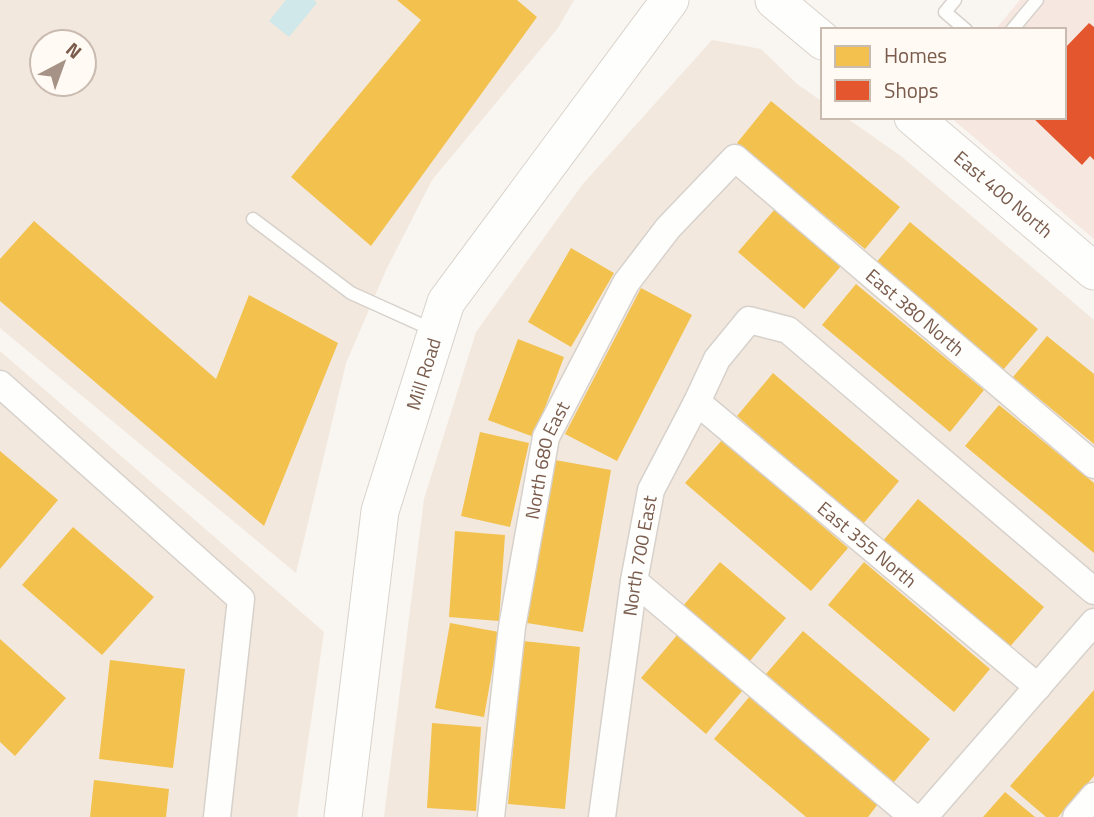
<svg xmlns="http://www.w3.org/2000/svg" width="1094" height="817" font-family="'Titillium Web',sans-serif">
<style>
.residential{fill:#f2e8de;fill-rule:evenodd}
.commercial{fill:#f6e8e1}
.water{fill:#d0e8ea}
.homes{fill:#f2c14e}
.shops{fill:#e4572e}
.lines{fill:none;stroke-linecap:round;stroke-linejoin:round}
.lane-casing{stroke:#d7d1cb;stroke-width:15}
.street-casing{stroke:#d7d1cb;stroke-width:29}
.secondary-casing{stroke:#d9d2cb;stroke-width:39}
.lane{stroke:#fefefd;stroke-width:12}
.street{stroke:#fefefd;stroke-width:26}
.secondary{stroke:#fefefd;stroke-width:37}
.labels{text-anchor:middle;stroke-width:7;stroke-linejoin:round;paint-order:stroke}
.street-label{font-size:19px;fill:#7a5c4d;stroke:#fffaf3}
</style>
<rect width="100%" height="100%" fill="#f9f5f0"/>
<path class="residential" d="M0,0H574L558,28L432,180L386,270L346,363L296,573L0,328ZM42,42H84V84H42Z
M712,40L761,49L797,84L823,102V117H845L901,156L1094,320V817H384L424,499L476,332L582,185Z
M0,351L324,632L297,817H0Z"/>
<path class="commercial" d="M1020,0H1094V239L950,117H1064V30H995Z"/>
<path class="water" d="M286,0H314L317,3L289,37L269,21Z"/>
<path class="homes" d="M397,0H517L537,17L371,246L291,177L421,20Z
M771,101L900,207L865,249L737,143Z
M775,209L841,266L804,309L738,252Z
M34,221L216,379L249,295L338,343L264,526L0,301V259Z
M910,222L1038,329L1003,370L875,264Z
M571,248L614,273L571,347L528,322Z
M856,284L984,390L950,432L822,325Z
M641,288L692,315L617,461L565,434Z
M1047,336L1094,374V444L1013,377Z
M518,339L564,357L534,437L488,420Z
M773,373L899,481L863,524L737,416Z
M999,405L1094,483V553L965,446Z
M480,432L529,443L510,527L461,516Z
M722,440L848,548L811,591L685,483Z
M0,451L58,500L0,569Z
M555,460L611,470L583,632L527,623Z
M918,499L1044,607L1008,649L882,542Z
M73,527L154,597L102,655L22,585Z
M455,531L505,535L499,621L449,617Z
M720,562L786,618L749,662L683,606Z
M864,562L990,669L954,712L828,605Z
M450,623L499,632L484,717L435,708Z
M803,631L930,739L894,782L766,674Z
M678,634L743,690L706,734L641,678Z
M0,639L66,698L15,756L0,742Z
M523,641L580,647L565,809L508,804Z
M110,660L185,669L173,768L99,759Z
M1094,690V776L1058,817H1046L1010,786Z
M750,696L878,804L868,817H806L714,739Z
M432,723L481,727L476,811L427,808Z
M94,780L169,789L166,817H90Z
M1005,792L1035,817H983Z"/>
<path class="shops" d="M1089,23L1094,27V160L1090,156L1082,165L1032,117H1064V49Z"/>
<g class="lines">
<defs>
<path id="lane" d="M955,0L945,12L966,30
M1012,30L1037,0
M253,219L351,293L433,330"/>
<g id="street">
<path d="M0,384L241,599L217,817"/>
<path id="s1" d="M697,402L1038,687"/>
<path d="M634,581L913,817"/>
<path id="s2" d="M491,817L512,627L546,437L626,283L668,228L735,158L1094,465"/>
<path id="s3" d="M602,817L634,581L651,490L697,402L717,359L749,320L788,330L1094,591"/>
<path d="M924,817L1094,622"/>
<path d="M1076,817L1094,796"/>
</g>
<g id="secondary">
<path d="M774,0L823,41"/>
<path id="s4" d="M913,117L1094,271"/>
<path id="s5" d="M343,817L380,511L446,302L670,0"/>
</g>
</defs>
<use href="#lane" class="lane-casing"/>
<use href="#street" class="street-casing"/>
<use href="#secondary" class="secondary-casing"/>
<use href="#lane" class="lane"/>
<use href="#street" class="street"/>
<use href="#secondary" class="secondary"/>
</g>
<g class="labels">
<g class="street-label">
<text dy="7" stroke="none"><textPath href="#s4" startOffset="119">East 400 North</textPath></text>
<text dy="7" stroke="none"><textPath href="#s2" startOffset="961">East 380 North</textPath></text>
<text dy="7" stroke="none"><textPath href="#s5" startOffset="452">Mill Road</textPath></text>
<text dy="7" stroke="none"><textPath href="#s2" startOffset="362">North 680 East</textPath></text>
<text dy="7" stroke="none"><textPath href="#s1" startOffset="222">East 355 North</textPath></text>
<text dy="7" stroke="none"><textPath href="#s3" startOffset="264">North 700 East</textPath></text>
</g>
</g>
<rect x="821" y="28" width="245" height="91" fill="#fffaf3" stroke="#cabbb1" stroke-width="2"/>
<rect x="835" y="46" width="35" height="21" fill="#f2c14e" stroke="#cabbb1" stroke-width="2"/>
<text x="884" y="63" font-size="21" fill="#7a5c4d">Homes</text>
<rect x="835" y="80" width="35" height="21" fill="#e4572e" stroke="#cabbb1" stroke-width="2"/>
<text x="884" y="98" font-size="21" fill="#7a5c4d">Shops</text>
<g transform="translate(63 63) rotate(41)"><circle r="33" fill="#fffaf3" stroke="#cabbb1" stroke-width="2"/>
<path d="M0-5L12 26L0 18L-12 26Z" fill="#a69286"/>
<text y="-10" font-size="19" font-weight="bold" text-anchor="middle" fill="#7a5c4d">N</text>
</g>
</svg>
